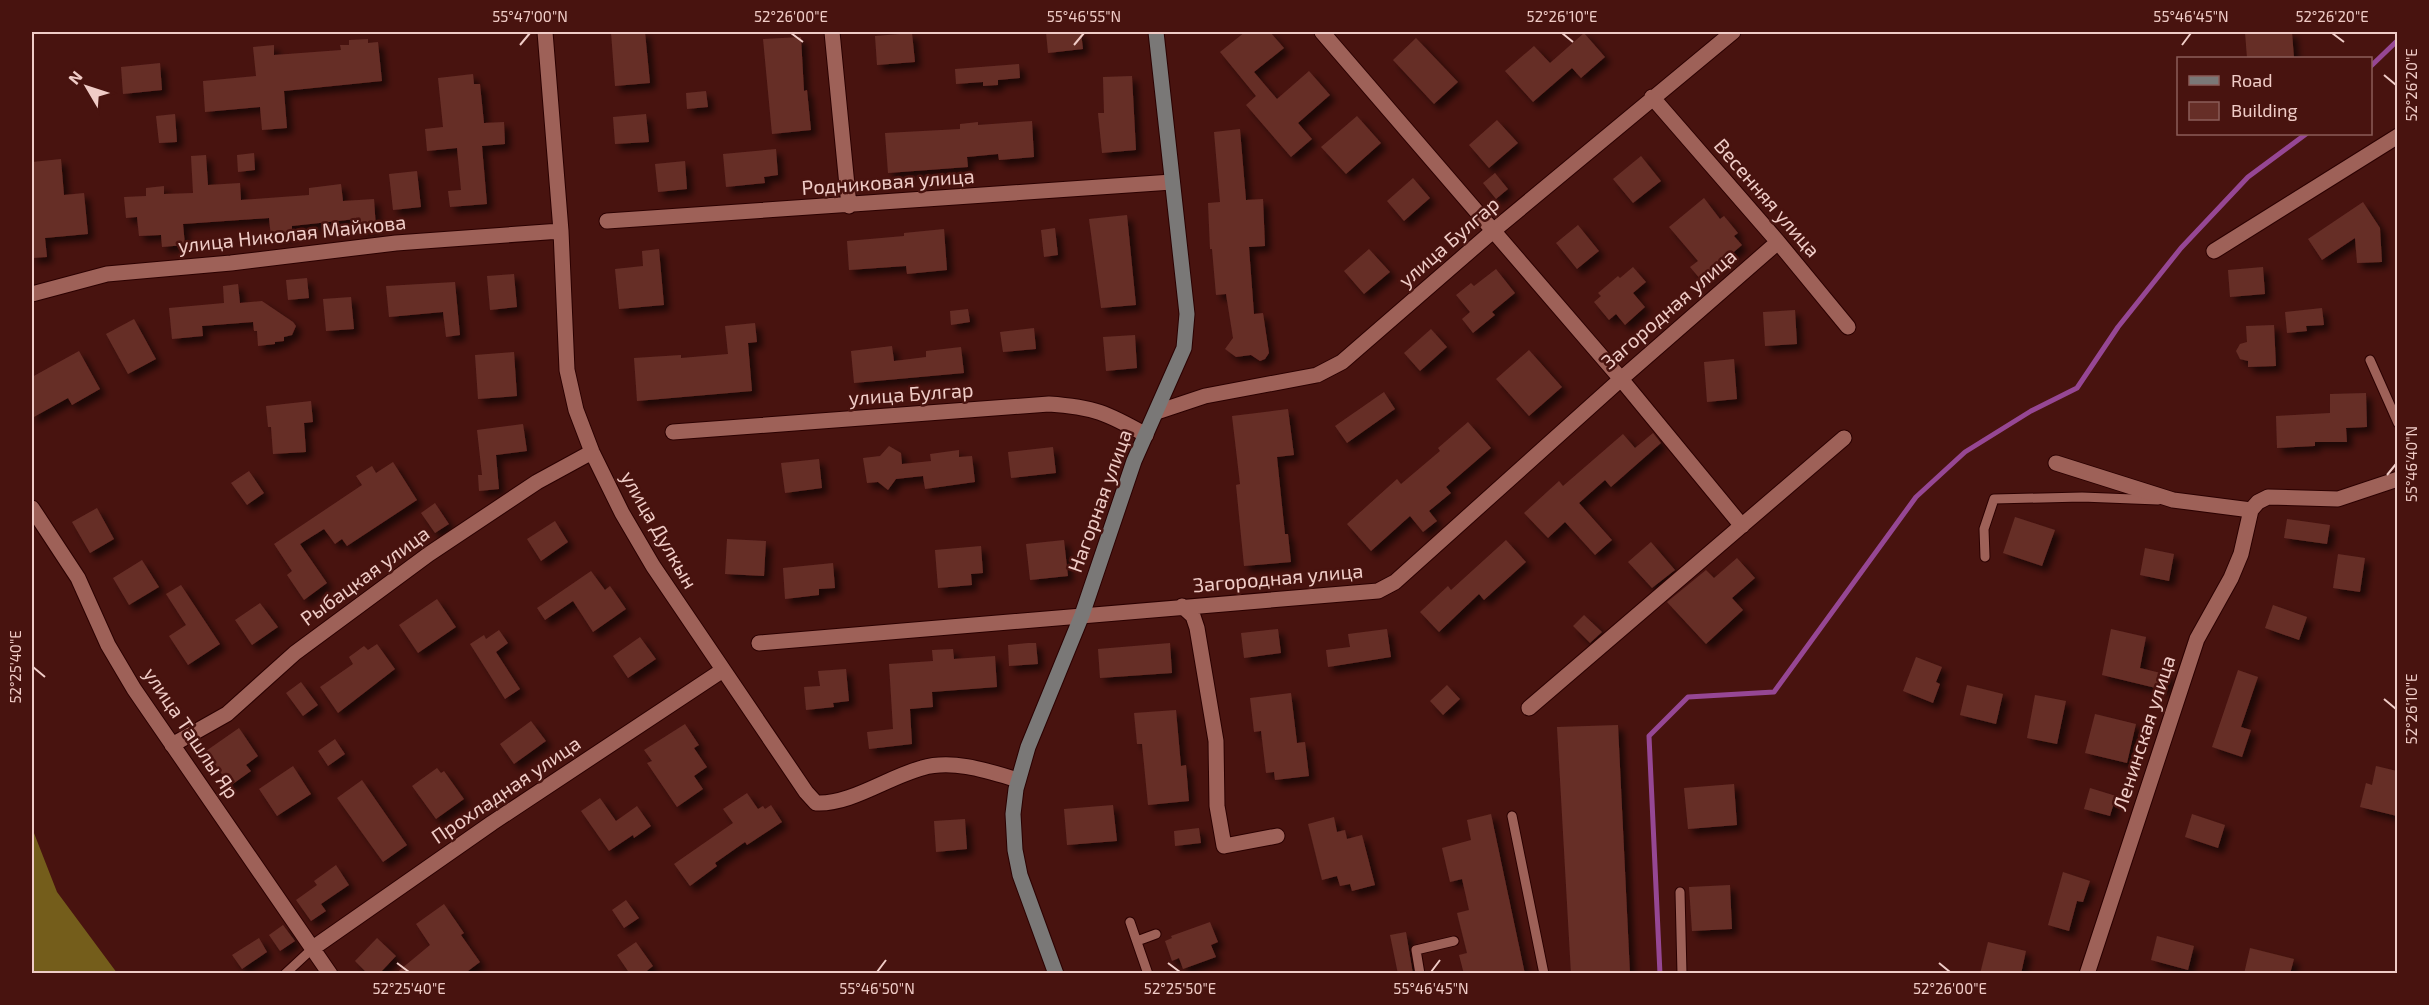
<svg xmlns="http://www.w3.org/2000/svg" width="2429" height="1005" font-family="'Exo 2',sans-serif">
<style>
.forest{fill:#745d1b}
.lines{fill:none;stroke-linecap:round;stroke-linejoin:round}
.stream{stroke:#964794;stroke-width:5}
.building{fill:#662e27;filter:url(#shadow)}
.lane-casing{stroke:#2b0000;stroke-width:11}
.street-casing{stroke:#2b0000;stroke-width:17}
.secondary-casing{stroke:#2b0000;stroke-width:17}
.lane{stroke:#9e6158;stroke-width:9}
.street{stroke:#9e6158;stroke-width:15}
.secondary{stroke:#7a7877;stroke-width:15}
.ticks{fill:none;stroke:#f0ccc7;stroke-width:2}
.labels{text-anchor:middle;stroke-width:5;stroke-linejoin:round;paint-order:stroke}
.street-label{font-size:20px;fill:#f0ccc7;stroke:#48130f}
.neatline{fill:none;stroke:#f0ccc7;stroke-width:2}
.ticks-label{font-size:15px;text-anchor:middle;fill:#f0ccc7}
</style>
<defs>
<filter id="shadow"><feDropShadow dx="5.5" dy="5.5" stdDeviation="3" flood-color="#0009"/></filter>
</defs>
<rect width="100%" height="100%" fill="#48130f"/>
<path class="forest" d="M32,828L57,892L117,973H32Z"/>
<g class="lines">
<path class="stream" d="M2370,67L2398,40
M1660,974L1649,736L1688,697L1774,692L1916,497L1965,452L2031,411L2077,388L2118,327L2181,248L2248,177L2306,134"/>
</g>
<path class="building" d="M611,32H645L650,83L615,86Z
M1046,32H1081L1083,49L1048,53Z
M1245,32H1270L1284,48L1254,72L1277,99L1309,71L1330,95L1298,123L1312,139L1291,157L1246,105L1256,96L1220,52Z
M2245,32H2292L2294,58H2247Z
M912,33L915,62L877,65L875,36Z
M1584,33L1605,57L1581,78L1572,68L1533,102L1505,71L1534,46L1550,63Z
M801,37L804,91L807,90L811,130L772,134L763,39Z
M1416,38L1458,82L1434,104L1393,60Z
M368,39V43L378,42L382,81L284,91L287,128L262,130L260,107L205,112L203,81L256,76L253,47L274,45V55L341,50L340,45H349V40Z
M160,63L162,90L123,94L121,67Z
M1019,64L1020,78L998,80V85L983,86V82L956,84L955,69Z
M473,74L474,84H480L484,123L504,122L505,144L482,146L487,204L450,207L448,191L461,190L457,148L427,151L425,129L443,127L438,78Z
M1132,76L1136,150L1102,153L1098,113H1104L1103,77Z
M706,91L708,107L687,109L686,93Z
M175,114L177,142L159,143L156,116Z
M646,114L649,142L615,144L613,117Z
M1357,116L1381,143L1346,174L1321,147Z
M1497,120L1518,143L1489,168L1469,145Z
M1032,121L1034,157L999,160L998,154L967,157L968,167L888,173L885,133L960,129V124L978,122V125Z
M1240,129L1246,200L1263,199L1265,246L1249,247L1254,314L1263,313L1269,353L1265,359L1260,361L1251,355L1236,357L1225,349L1233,338L1226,294L1216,295L1212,249H1210L1208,203L1220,202L1214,132Z
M776,149L778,175L764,177L765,183L726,187L723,154Z
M254,153L255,170L238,172L237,155Z
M206,155L208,185L240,183L241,200L309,195V188L341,184L343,201L374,199L376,228L356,229V219L292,226V235L271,237L269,218L183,224L185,245L162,247L161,235L139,236L137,217L126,218L124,197L146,196V188L164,186V194L193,193L191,156Z
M1641,156L1661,181L1633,203L1613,179Z
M61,159L64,195L84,193L88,234L45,238L47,257L32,258V162Z
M685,161L687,189L658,192L655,164Z
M417,171L421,207L393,210L389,174Z
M1495,173L1508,189L1496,199L1483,183Z
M1413,178L1430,198L1404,221L1387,201Z
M1704,198L1720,219L1724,216L1738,233L1734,236L1742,245L1701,280L1690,267L1698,261L1669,227Z
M2363,202L2380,228L2382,262L2357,263L2355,238L2322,260L2308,239Z
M1127,215L1136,305L1101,308L1089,219Z
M1578,225L1599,251L1577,269L1556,243Z
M1055,228L1058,255L1044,257L1041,230Z
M944,229L947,270L907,274L906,266L849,270L847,241L904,236V233Z
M659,249L664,305L619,309L615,269L643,266L642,251Z
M1369,249L1390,272L1364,294L1344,271Z
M1633,267L1646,282L1633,293L1645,307L1625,325L1616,314L1609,320L1594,302L1601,296L1598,293L1618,276L1620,278Z
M2263,267L2265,294L2230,297L2228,270Z
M1496,269L1515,293L1492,312L1495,315L1473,333L1462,319L1470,312L1456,295L1471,283L1474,286Z
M514,274L517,307L490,310L487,276Z
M307,278L309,298L288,300L286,280Z
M455,282L460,335L446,337L443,312L389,317L386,286Z
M238,284L240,303L262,301L293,322L296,326L292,335L284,337V341L275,342V344L258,346L257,331H254L253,322L202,326L203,336L172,339L169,308L224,303L223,286Z
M351,297L354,329L326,331L323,299Z
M2322,308L2324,325L2306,326L2307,331L2287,333L2285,312Z
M968,309L970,322L951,325L950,311Z
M1795,310L1797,344L1765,346L1763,312Z
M134,319L156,359L128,374L106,334Z
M755,323L757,342L748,343L752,391L637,401L634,358L681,355V358L728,354L725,326Z
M2274,325L2276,366L2248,367V361L2240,359L2236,351L2240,344L2247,342L2246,326Z
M1034,328L1036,349L1003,352L1000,332Z
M1431,329L1447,347L1420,371L1404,353Z
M1135,335L1137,368L1106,371L1103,337Z
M892,346L894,361L926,357V351L961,347L964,373L854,383L851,351Z
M1529,350L1562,387L1529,416L1496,379Z
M79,351L100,389L72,405L68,398L32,418V377Z
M514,352L517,396L478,399L475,355Z
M1734,359L1737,399L1707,402L1704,362Z
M1384,392L1395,409L1347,443L1335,426Z
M2366,393L2367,427L2346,428L2347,442H2315V446L2277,448L2276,416L2330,413V394Z
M311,401L313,422L304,423L306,452L273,454L271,427H268L266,406Z
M1288,409L1294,455L1277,457L1285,534H1288L1291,562L1244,566L1236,485L1240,484L1232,416Z
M1468,422L1491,448L1446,487L1451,493L1429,511L1437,521L1423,532L1410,516L1371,551L1347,524L1397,479L1401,484L1440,451L1438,448Z
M523,424L527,451L496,455L499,489L479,491L478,475H482L477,430Z
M1653,433L1661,443L1611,487L1605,480L1579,503L1612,540L1595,555L1565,522L1548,538L1524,513L1559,481L1563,486L1623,434L1635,448Z
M889,446L901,453L902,464L931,461L930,454L959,450V457L972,456L975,482L925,489L923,476L896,479L888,490L878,482L867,483L863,458L880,456Z
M1053,447L1056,473L1011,478L1008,452Z
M819,459L822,488L785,493L781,463Z
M393,462L417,500L347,546L342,539L335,544L324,529L300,544L327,583L304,600L287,575L292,571L274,544L362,485L356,476L372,466L376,473Z
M249,471L264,493L247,505L231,483Z
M435,503L449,524L435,533L421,513Z
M97,508L114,539L90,553L72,522Z
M2015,517L2055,530L2042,566L2003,553Z
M2287,519L2330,525L2327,544L2284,538Z
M555,521L568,542L541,561L527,539Z
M727,539L766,541L764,576L725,574Z
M1064,540L1068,576L1030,580L1026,544Z
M1506,540L1526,562L1484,600L1479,594L1439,632L1420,612L1448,586L1451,590Z
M1651,542L1675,570L1652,588L1628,562Z
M981,546L983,573L971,574L972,585L938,588L935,550Z
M2145,548L2174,554L2169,581L2140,575Z
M2338,554L2365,558L2360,592L2333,588Z
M1737,558L1755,578L1732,598L1743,610L1706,644L1667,602L1706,570L1714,578Z
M142,560L159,587L129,605L113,578Z
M833,563L835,588L819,589V595L785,599L783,568Z
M591,571L605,590L610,586L626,609L593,632L573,601L545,620L537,608Z
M181,585L220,644L188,665L169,636L186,625L166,594Z
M437,599L456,627L418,653L399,625Z
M260,603L278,627L252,645L235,620Z
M2273,605L2307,617L2299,640L2265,628Z
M1584,615L1602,632L1590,643L1573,626Z
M1278,629L1281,653L1244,658L1241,633Z
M1387,629L1391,657L1328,667L1326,650L1350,647L1348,634Z
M2111,629L2146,637L2140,668L2169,675L2164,690L2102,675Z
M499,630L508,643L496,652L520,689L505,699L470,644L484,635L486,639Z
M640,637L656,659L628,678L613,656Z
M1028,643H1036L1038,664L1009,666L1008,645Z
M1170,643L1172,673L1100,678L1098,649Z
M377,644L395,669L338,713L320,687L353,664L349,657L364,646L368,650Z
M953,649L954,659L995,656L997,687L932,692L933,707L910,709L912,744L869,749L867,732L893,729L889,664L933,661L932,650Z
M1916,657L1942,667L1936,682L1940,684L1933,703L1903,691Z
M846,669L849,701L833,703L834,707L806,710L804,687L820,686L818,671Z
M2238,670L2258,677L2241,727L2251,730L2242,757L2212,747Z
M301,682L318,705L303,716L286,693Z
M1447,685L1460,699L1443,715L1430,701Z
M1967,685L2003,694L1996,724L1960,715Z
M1291,693L1297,743L1305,742L1309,776L1275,780L1274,772L1266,773L1261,731L1254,732L1250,698Z
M2035,695L2066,701L2057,744L2027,738Z
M1176,710L1181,766L1186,765L1189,801L1148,805L1142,744H1137L1134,713Z
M2095,714L2136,724L2127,763L2085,753Z
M531,721L546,741L514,764L500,744Z
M685,724L699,745L694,748L707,767L694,776L703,789L677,807L647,763L652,761L644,750Z
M1618,725L1630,974H1571L1557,727Z
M239,728L258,756L246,765L251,771L230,786L206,751Z
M335,739L345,754L328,766L318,751Z
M293,766L311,794L277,816L259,789Z
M2376,766L2397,771V816L2360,807L2366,783L2372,785Z
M437,768L441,773L444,771L464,799L436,819L412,786Z
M362,780L407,845L383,862L337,798Z
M1734,784L1737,825L1688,829L1684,788Z
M2090,788L2116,796L2110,816L2084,809Z
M747,793L758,809L763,806L765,809L771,805L782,822L747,845L745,842L715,863L717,866L690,886L674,864L733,823L723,809Z
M600,798L616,821L637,806L651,826L634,838L633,835L609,851L581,811Z
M1113,805L1117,841L1067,845L1064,809Z
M1491,814L1525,974H1464L1459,955L1467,953L1457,913L1469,910L1462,879L1450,882L1442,848L1471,840L1467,820Z
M2192,814L2225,825L2218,848L2185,837Z
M1334,817L1337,832L1345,830L1347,839L1362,835L1375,885L1352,891L1350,884L1340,886L1337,876L1322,880L1308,824Z
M965,819L967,849L936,852L934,821Z
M1199,828L1201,843L1175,846L1174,831Z
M336,865L349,885L321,904L326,911L311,921L296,900L317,885L314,881Z
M2063,872L2090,881L2083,902L2077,901L2069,931L2048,925Z
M1730,885L1732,929L1692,931L1689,887Z
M626,900L639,918L624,928L612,910Z
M444,904L464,933L461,935L480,962L464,974H395L430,945L416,924Z
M1210,922L1218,942L1211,945L1216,957L1183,969L1179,958L1172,961L1165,941L1172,938L1171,936Z
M283,925L295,941L280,951L269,935Z
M1406,932L1413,974H1398L1390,935Z
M2157,936L2194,946L2188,970L2151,960Z
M259,938L267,952L242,969L232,955Z
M377,938L396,956L379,974H368L355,961Z
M636,942L653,966L643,974H630L617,955Z
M1988,942L2026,951L2021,974H1980Z
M2250,948L2294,959L2290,974H2244Z"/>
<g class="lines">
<defs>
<path id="lane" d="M2370,360L2398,423
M1985,557L1984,529L1994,499L2082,497L2158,500
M1512,816L1544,974
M1680,892L1682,974
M1130,922L1148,974
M1137,941L1156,934
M285,974L313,948
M1420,974L1416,950L1454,941"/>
<path id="street" d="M545,32L561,231L567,370L576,410L592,452L622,513L653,566L806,792L816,803C850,805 888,777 922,768C953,759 988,771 1018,780
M832,32L849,206
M1322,32L1621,379L1742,526
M1652,97L1778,242L1848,327
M607,221L1172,182
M2214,251L2398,136
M32,294L107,274L231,263L396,243L561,231
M1157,412L1205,396L1317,375L1342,362L1493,231L1733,32
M673,432L1049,404C1094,407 1107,413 1146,435
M2056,463L2173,500L2251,510
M32,508L78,578L108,645L134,689L330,974
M1182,606L1193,616L1197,628L1216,741L1217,806L1224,846L1277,836
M759,643L1378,591L1395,582L1621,379L1778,242
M1529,708L1844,438
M172,745L227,714L295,653L429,554L537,482L592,452
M313,948L492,823L723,670
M2087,974L2197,639L2231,578L2241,554L2251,510L2258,502L2268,497L2338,499L2398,479"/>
<path id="secondary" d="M1056,974L1020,875L1015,850L1013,814L1016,789L1028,747L1082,615L1134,461L1184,348L1187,314L1156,32"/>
</defs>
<use href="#lane" class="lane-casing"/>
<use href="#street" class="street-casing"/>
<use href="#secondary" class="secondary-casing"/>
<use href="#lane" class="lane"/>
<use href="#street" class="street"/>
<use href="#secondary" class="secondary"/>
</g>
<path class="ticks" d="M791,33L803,42M1562,33L1573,42M2332,33L2344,42M520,45L530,33M1074,45L1084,33M2182,45L2191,33M2384,75L2396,85M2387,475L2396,464M33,667L45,677M2384,699L2396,709M397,963L409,972M1168,963L1180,972M1939,963L1950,972M877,972L886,960M1431,972L1440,960"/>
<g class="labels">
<g class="street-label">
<text transform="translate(888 182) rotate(-4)" y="7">Родниковая улица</text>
<text transform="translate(1767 198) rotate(49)" y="7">Весенняя улица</text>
<text transform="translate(292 234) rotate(-6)" y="7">улица Николая Майкова</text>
<text transform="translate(1449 242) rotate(-41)" y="7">улица Булгар</text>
<text transform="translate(1669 309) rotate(-41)" y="7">Загородная улица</text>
<text transform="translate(911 394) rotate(-4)" y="7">улица Булгар</text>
<text transform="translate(1100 501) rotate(-70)" y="7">Нагорная улица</text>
<text transform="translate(659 530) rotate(60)" y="7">улица Дулкын</text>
<text transform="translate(365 576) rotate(-36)" y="7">Рыбацкая улица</text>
<text transform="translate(1278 578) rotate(-5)" y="7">Загородная улица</text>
<text transform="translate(191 733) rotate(56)" y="7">улица Ташлы Яр</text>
<text transform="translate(2144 733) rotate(-72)" y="7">Ленинская улица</text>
<text transform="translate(506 790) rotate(-34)" y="7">Прохладная улица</text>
</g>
</g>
<rect width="2429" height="1005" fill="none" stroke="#48130f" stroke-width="66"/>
<rect x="2177" y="57" width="195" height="78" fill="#48130f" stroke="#8b5d59" stroke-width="1.5"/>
<rect x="2189" y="76" width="30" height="9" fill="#7a7877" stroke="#8b5d59" stroke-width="1.5"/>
<text x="2231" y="87" font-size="18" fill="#f0ccc7">Road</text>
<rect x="2189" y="102" width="30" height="18" fill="#662e27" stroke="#8b5d59" stroke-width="1.5"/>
<text x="2231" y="117" font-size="18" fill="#f0ccc7">Building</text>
<g transform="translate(87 87) rotate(309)" stroke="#48130f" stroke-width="4.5" paint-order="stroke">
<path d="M0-4.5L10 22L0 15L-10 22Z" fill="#f0ccc7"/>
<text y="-9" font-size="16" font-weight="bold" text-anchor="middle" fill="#f0ccc7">N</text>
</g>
<rect x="33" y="33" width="2363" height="939" class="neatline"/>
<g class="ticks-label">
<text x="530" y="22">55°47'00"N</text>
<text x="791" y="22">52°26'00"E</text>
<text x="1084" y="22">55°46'55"N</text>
<text x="1562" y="22">52°26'10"E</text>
<text x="2191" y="22">55°46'45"N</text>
<text x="2332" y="22">52°26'20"E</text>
<text transform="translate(2412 85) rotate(-90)" y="5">52°26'20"E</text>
<text transform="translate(2412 464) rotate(-90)" y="5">55°46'40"N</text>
<text transform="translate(16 667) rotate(-90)" y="5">52°25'40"E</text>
<text transform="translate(2412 709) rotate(-90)" y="5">52°26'10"E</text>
<text x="409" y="994">52°25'40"E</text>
<text x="877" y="994">55°46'50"N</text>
<text x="1180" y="994">52°25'50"E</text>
<text x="1431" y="994">55°46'45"N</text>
<text x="1950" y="994">52°26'00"E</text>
</g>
</svg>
